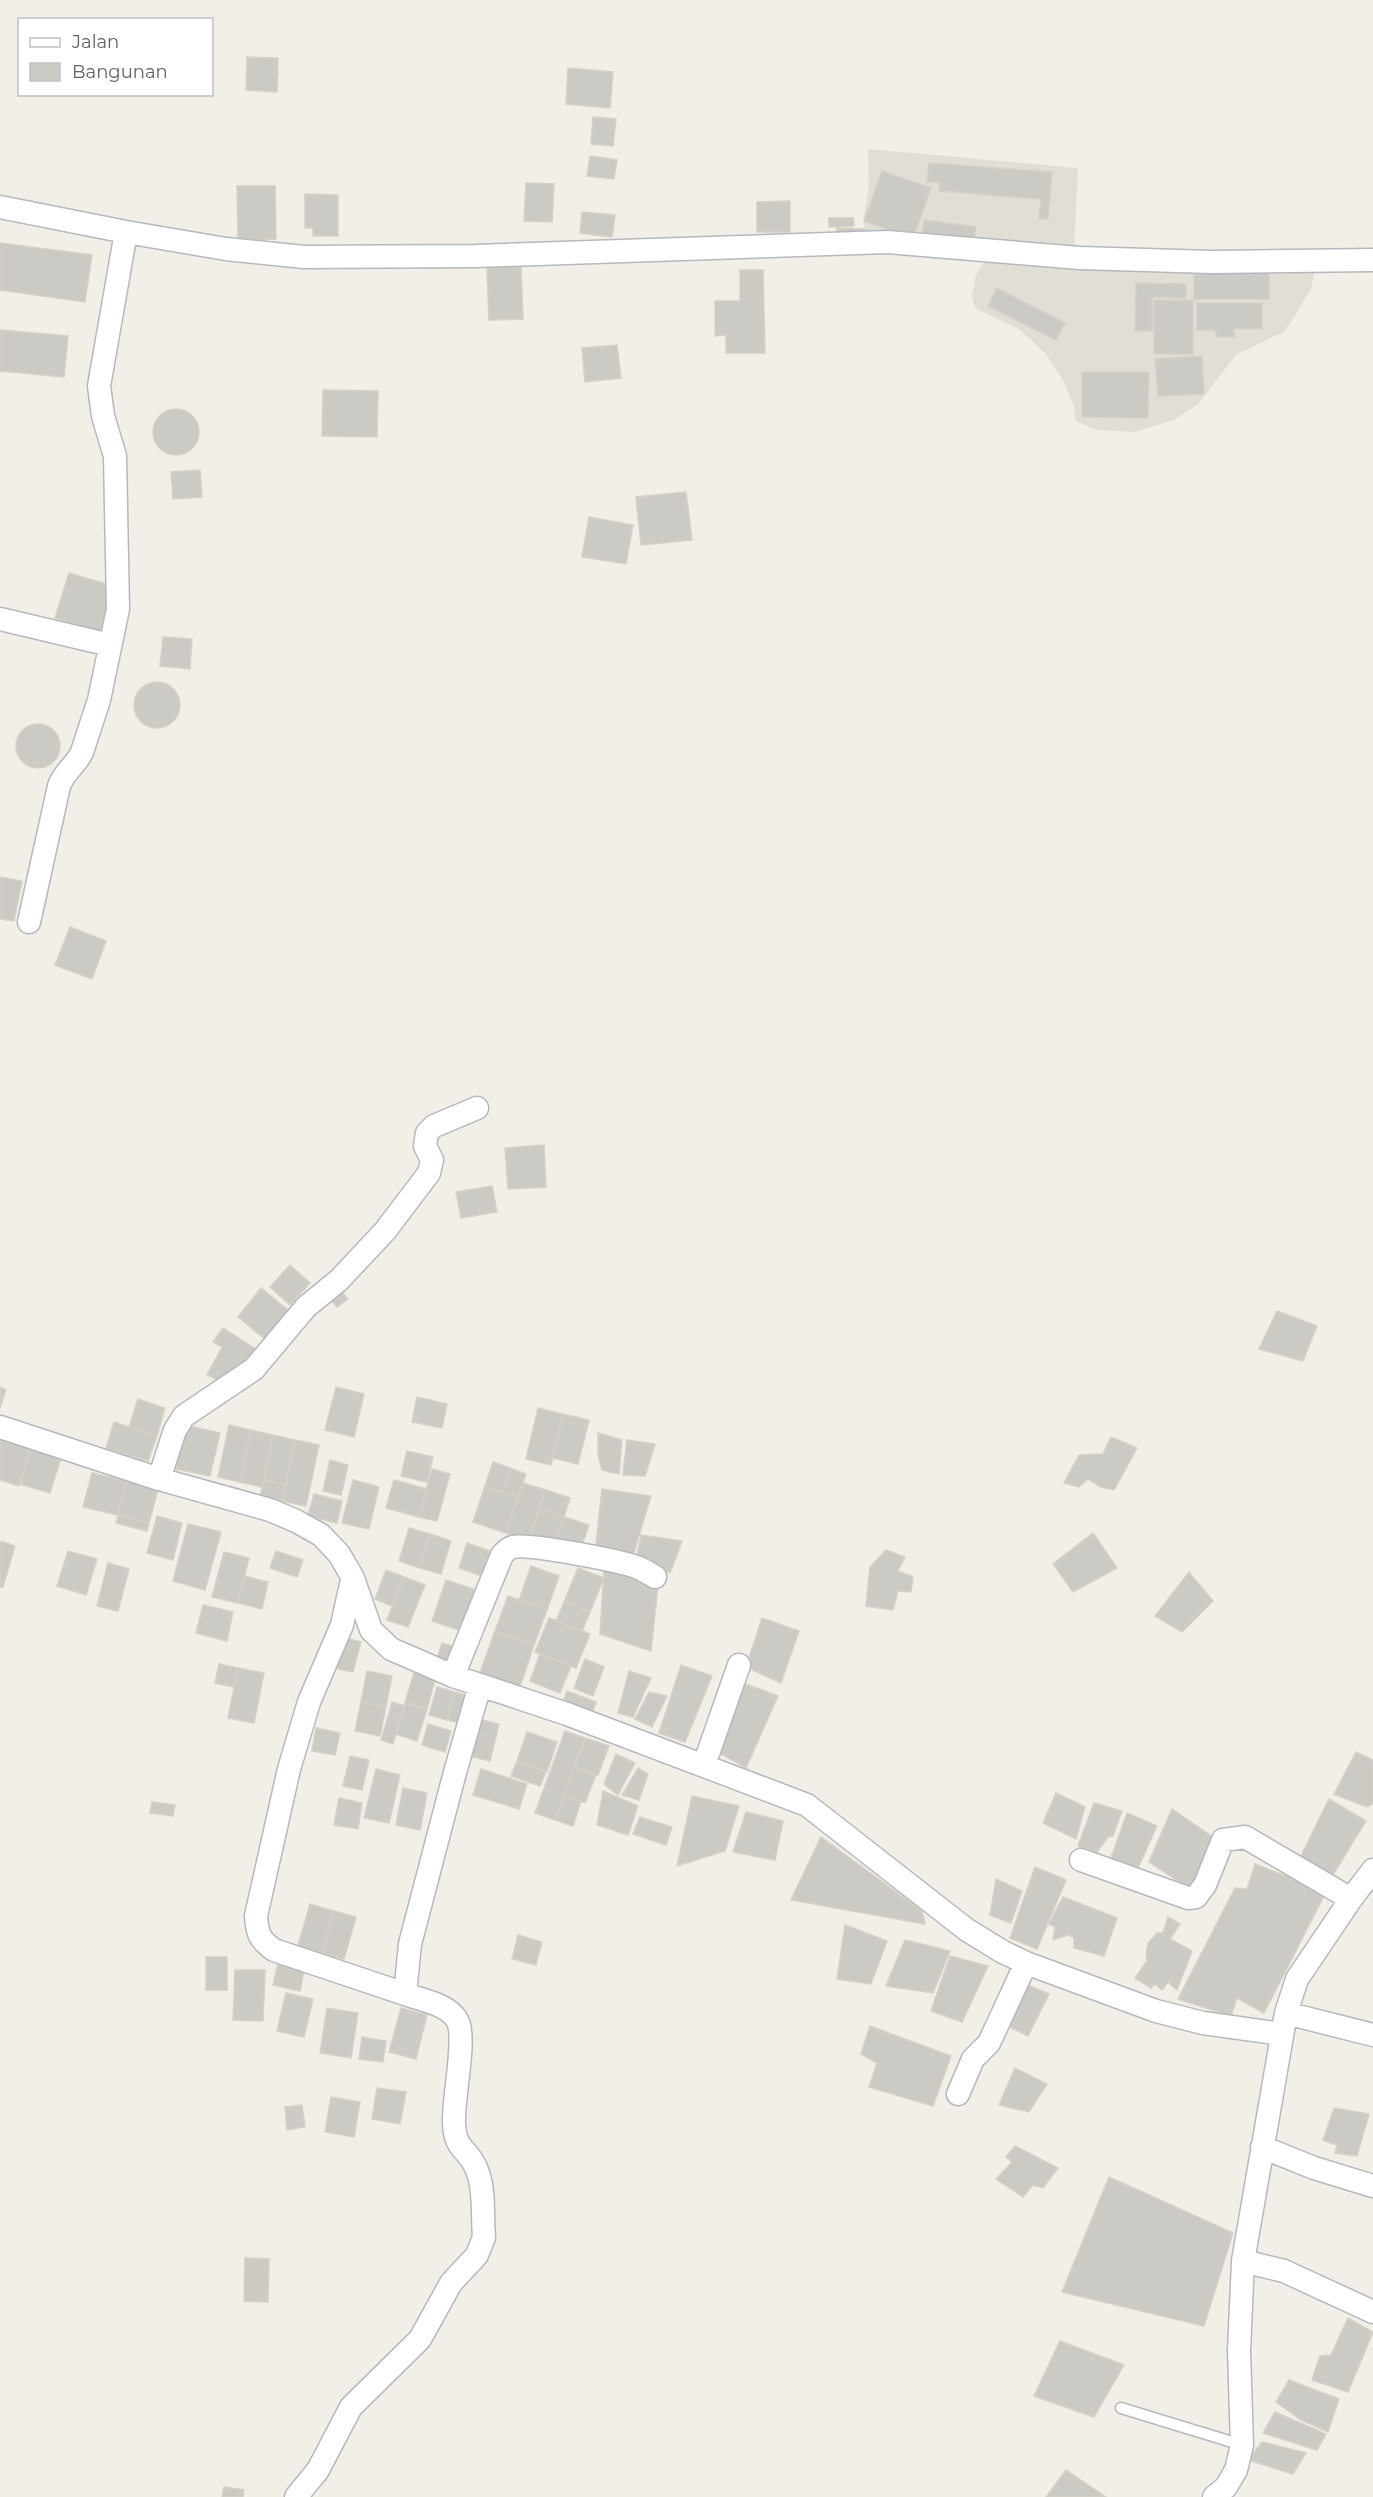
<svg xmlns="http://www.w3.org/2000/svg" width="1373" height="2497" font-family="Montserrat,sans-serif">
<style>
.education{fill:#e1ded6}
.building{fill:#cccac5;stroke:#d6d1c6;stroke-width:1.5}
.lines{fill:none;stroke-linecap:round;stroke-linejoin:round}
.service-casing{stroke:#b5b8bc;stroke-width:13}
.minor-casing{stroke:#b5b8bc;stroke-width:25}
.service{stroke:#fff;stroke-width:10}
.minor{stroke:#fff;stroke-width:22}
</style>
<rect width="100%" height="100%" fill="#f1efe8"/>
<path class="education" d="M868,149L1078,168L1074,251L867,235L863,222L869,186Z
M986,260L1315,268L1311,289L1285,331L1236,355L1198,404L1174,420L1134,432L1096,430L1076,421L1074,406L1064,382L1046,354L1020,330L975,308L972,296L976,275Z"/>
<path class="building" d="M247,57L278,58L277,92L246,90Z
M568,68L613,72L610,108L566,104Z
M593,117L616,119L613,146L591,144Z
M590,156L617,160L614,179L587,176Z
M929,163L1052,172L1048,219H1039L1041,199L939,191L940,183L927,182Z
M882,171L931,188L913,238L864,221Z
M526,183L554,184L552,222L524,221Z
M237,186H275L276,239L238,240Z
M305,194L338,195V236H313V228H305Z
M790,201V232H757V202Z
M582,212L615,215L612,237L580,233Z
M829,218H853L854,226L829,227Z
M924,220L976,227L973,246L922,239Z
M837,228L865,229V238L837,237Z
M0,243L92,255L85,302L0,290Z
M521,267L523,319L489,320L487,268Z
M1269,268V299H1194V269Z
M740,270H763L765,353H726V335L715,336V301H740Z
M1136,283L1186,284V298L1152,297V331H1135Z
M997,288L1065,323L1056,340L988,306Z
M1154,300H1193V354H1154Z
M1197,303H1262V329H1234V337H1216V330H1197Z
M0,330L68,336L64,377L0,371Z
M617,345L621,378L585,382L582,348Z
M1202,356L1204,394L1158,396L1155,359Z
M1082,372H1149L1148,418L1082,417Z
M323,390L378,391L377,437L322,436Z
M153 432a23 23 0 1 1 46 0a23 23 0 1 1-46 0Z
M200,470L202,497L173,499L171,472Z
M686,492L692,540L641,545L636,497Z
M589,517L633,525L626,564L582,557Z
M69,573L113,586L100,631L55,618Z
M163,637L192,639L190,669L160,666Z
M134 705a23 23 0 1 1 46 0a23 23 0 1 1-46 0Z
M16 746a22 22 0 1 1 44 0a22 22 0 1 1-44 0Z
M0,877L22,881L14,921L0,919Z
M70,927L106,941L92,979L55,965Z
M544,1145L546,1187L508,1189L505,1148Z
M492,1186L497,1212L461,1218L456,1192Z
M290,1265L310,1283L290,1305L270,1287Z
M337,1287L348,1299L337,1307L327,1295Z
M261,1288L288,1310L265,1339L238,1317Z
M1277,1311L1317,1326L1303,1361L1259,1349Z
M223,1328L257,1350L247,1366L240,1362L227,1385L207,1375L222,1347L213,1342Z
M0,1387L6,1390L0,1408Z
M336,1387L364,1394L354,1437L325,1430Z
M417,1397L447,1404L442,1428L412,1422Z
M138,1399L165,1408L157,1436L129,1427Z
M538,1408L563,1414L551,1465L526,1459Z
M563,1414L589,1420L578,1464L553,1458Z
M114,1422L157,1436L148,1461L106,1448Z
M186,1425L220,1433L210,1476L176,1469Z
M229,1425L251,1430L240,1482L218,1477Z
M251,1430L273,1435L262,1487L240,1482Z
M598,1433L622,1440L619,1474L602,1470L598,1455Z
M273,1435L295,1440L286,1485L264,1480Z
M1111,1437L1137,1448L1114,1490L1101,1487L1088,1479L1079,1487L1064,1483L1079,1455L1103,1454Z
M0,1440L30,1449L19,1486L0,1480Z
M295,1440L319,1445L306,1506L282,1501Z
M627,1440L655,1444L645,1476L623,1475Z
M30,1449L61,1458L50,1493L20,1484Z
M407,1451L433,1457L427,1482L401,1476Z
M330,1460L348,1465L341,1495L323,1491Z
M493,1462L510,1468L502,1492L485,1486Z
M510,1468L526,1474L518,1497L502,1492Z
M432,1469L450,1474L437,1521L419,1517Z
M92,1473L126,1481L118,1515L83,1507Z
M264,1480L286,1485L282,1501L260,1496Z
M353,1480L379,1487L369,1529L342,1523Z
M394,1480L427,1489L419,1517L386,1508Z
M126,1481L158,1489L149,1523L118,1515Z
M523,1483L546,1490L528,1541L506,1533Z
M485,1486L518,1497L506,1533L473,1522Z
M602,1489L651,1496L632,1559L595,1553Z
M546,1490L570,1498L564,1517L539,1508Z
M314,1494L342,1501L337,1523L308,1516Z
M539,1508L564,1517L555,1543L530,1535Z
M118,1515L149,1523L147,1531L116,1523Z
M157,1516L182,1523L173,1560L147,1553Z
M564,1517L589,1525L580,1551L555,1543Z
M188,1524L221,1532L205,1590L173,1581Z
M409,1528L430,1534L420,1568L399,1561Z
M1093,1533L1117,1568L1073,1592L1053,1564Z
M430,1534L451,1541L441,1574L420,1568Z
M641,1535L682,1541L670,1573L636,1561Z
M0,1541L15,1546L3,1587H0Z
M467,1543L490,1551L482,1576L459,1568Z
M886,1550L905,1557L898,1571L913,1577L911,1592L898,1591L893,1610L866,1606L870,1567Z
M68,1551L97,1559L86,1595L57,1586Z
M276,1551L303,1560L297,1577L270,1568Z
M224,1552L249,1558L238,1603L212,1597Z
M108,1563L129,1569L118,1611L97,1606Z
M531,1566L559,1576L547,1610L519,1600Z
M578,1568L604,1578L590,1612L564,1602Z
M604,1569L658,1585L651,1651L600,1634Z
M386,1570L404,1577L392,1606L375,1599Z
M1189,1572L1213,1601L1182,1632L1155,1616Z
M244,1576L268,1582L262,1609L238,1603Z
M404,1577L425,1585L408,1627L387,1620Z
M446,1580L482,1592L468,1633L432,1621Z
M508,1596L547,1610L534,1645L495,1631Z
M564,1602L590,1612L582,1631L556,1621Z
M203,1605L233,1612L227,1641L196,1633Z
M549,1618L590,1634L576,1668L535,1652Z
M762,1618L799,1631L781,1683L746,1667Z
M495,1631L534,1645L520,1687L480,1673Z
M346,1638L361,1642L353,1672L338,1669Z
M442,1643L460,1648L455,1664L437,1659Z
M540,1654L571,1666L560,1693L530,1681Z
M585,1659L604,1667L593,1696L574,1688Z
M219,1664L238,1668L234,1687L215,1683Z
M681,1665L712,1676L685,1742L659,1733Z
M238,1668L264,1673L254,1723L228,1718Z
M415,1669L436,1676L427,1709L405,1703Z
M367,1671L392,1676L386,1707L361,1702Z
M629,1671L651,1678L633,1717L618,1713Z
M740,1682L778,1696L746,1768L716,1751Z
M437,1687L455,1692L447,1720L429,1715Z
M567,1691L596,1702L590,1719L561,1708Z
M455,1692L472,1697L464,1724L447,1720Z
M649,1692L667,1696L652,1727L635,1719Z
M361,1702L386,1707L380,1736L355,1731Z
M392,1702L405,1706L400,1721L388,1717Z
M405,1703L427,1709L417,1741L396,1734Z
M388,1717L400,1721L393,1744L381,1740Z
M474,1718L499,1724L490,1761L465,1755Z
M428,1724L451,1731L445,1752L422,1745Z
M316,1728L340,1733L335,1755L312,1751Z
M565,1731L585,1738L555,1820L535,1813Z
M527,1732L557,1742L547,1772L517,1761Z
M585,1738L609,1746L598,1775L574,1767Z
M1356,1752L1373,1760V1803L1367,1807L1334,1794Z
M616,1754L635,1763L618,1795L604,1784Z
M350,1756L369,1760L362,1790L343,1786Z
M517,1761L546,1772L540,1786L511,1776Z
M574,1767L596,1775L585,1803L564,1795Z
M638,1768L648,1774L639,1800L622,1795Z
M376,1769L400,1775L389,1823L364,1818Z
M481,1769L527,1784L519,1809L473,1795Z
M403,1788L427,1793L420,1830L396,1825Z
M603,1791L638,1806L628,1835L597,1825Z
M1056,1793L1085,1807L1076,1839L1043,1823Z
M564,1795L581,1801L573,1826L555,1820Z
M692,1796L739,1806L725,1851L677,1866Z
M339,1798L362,1803L358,1829L334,1825Z
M1329,1799L1366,1821L1331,1878L1299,1860Z
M152,1802L175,1805L173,1816L150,1813Z
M1094,1803L1122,1811L1113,1836L1108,1837L1097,1852L1078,1846Z
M1172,1809L1217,1840L1193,1891L1149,1862Z
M746,1812L783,1821L775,1860L733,1852Z
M1127,1813L1157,1826L1137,1870L1111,1858Z
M640,1817L672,1827L666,1845L633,1834Z
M821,1837L922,1911L925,1924L791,1900Z
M1255,1864L1326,1892L1264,2013L1237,1998L1231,2016L1178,1999L1235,1888L1247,1889Z
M1035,1867L1066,1880L1037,1949L1010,1938Z
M996,1879L1022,1891L1011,1923L990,1915Z
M1063,1897L1117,1918L1104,1956L1074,1948V1938L1068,1935L1053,1940L1055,1927L1049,1924Z
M310,1904L334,1911L322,1953L298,1946Z
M334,1911L356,1917L344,1959L322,1953Z
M1168,1917L1180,1924L1170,1939L1192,1951L1177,1990L1168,1982L1162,1990L1155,1984L1151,1988L1135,1978L1147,1961L1146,1954L1148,1943L1157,1933H1163Z
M845,1925L887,1941L871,1984L837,1979Z
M518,1935L542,1942L536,1965L512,1959Z
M905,1940L950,1951L933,1993L886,1986Z
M950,1956L988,1966L962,2022L931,2011Z
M206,1957H227V1990H206Z
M279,1959L305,1965L300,1991L273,1985Z
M235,1970H265L263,2021L233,2020Z
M1023,1983L1049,1994L1028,2036L1003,2024Z
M286,1993L313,1999L304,2037L277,2031Z
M327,2008L358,2013L351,2058L320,2053Z
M401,2008L427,2015L416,2059L389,2052Z
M870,2026L951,2056L933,2106L869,2087L877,2063L861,2054Z
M362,2037L386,2041L383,2062L359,2059Z
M1015,2068L1047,2084L1029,2112L999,2105Z
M377,2088L406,2092L400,2124L372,2119Z
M331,2097L360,2102L354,2137L325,2132Z
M302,2105L305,2127L287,2130L285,2107Z
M1334,2108L1369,2114L1357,2156L1335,2153L1337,2145L1323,2140Z
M1015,2146L1058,2168L1043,2188L1033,2185L1023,2197L996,2179L1012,2162L1006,2157Z
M1109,2177L1233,2233L1204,2326L1062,2292Z
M245,2258L269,2259L268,2302L244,2301Z
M1348,2318L1373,2332L1348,2392L1312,2380L1320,2356L1331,2355Z
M1060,2341L1124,2365L1094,2417L1034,2396Z
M1289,2380L1339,2399L1328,2432L1301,2420L1276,2402Z
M1275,2412L1326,2434L1317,2450L1263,2433Z
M1262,2442L1306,2453L1293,2474L1248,2460Z
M1066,2470L1106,2497H1046Z
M224,2487L244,2490L243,2497H222Z"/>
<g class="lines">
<defs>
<path id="service" d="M1121,2408L1242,2445"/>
<path id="minor" d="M0,207L126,232L226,249L304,257L475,256L887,242L1080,258L1212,262L1373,260
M0,619L110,645
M29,922L59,786C64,772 76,765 82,752L99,700L118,609L115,456L103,416L99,386L126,232
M0,1427L159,1479L270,1510L296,1521L321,1535L339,1554L353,1578L371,1630L391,1649L453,1676L567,1714L807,1805L967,1930L1003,1952L1026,1963L1156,2011L1203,2023L1281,2034
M159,1479L175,1430L184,1416L254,1369L306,1307L339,1280L385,1231L429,1173L432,1160L425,1146L427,1133L434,1126L477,1108
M352,1580L342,1625L309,1702L289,1769L256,1916C257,1934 260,1940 274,1950L405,1994
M453,1676L502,1555C506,1551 508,1548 513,1547C528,1543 622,1561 639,1568C644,1570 650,1574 655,1577
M704,1765L739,1665
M1081,1860L1188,1898L1196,1897L1205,1885L1223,1840L1245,1837L1351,1899
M1286,2013L1373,2035
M958,2094L973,2059L989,2043L1026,1963
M1262,2147L1314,2168L1373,2186
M1243,2261L1284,2271L1373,2312
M296,2497L318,2470L351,2407L420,2339L451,2283L477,2255L484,2237C482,2217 485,2192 478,2173C470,2147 454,2153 454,2121C453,2098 467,2036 457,2020C448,2004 421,2000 405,1994L410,1944L454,1776L480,1685
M1214,2497L1226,2487L1236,2470L1242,2445L1239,2351L1243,2261L1286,2013L1297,1979L1351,1899L1373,1870"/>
</defs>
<use href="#service" class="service-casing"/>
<use href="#minor" class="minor-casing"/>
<use href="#service" class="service"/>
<use href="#minor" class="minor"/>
</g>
<rect x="18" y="18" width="195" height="78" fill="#ffffff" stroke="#bfc1c3" stroke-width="1.5"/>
<rect x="30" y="38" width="30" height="9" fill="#ffffff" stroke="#bfc1c3" stroke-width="1.5"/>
<text x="72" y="48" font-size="18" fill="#5f6368">Jalan</text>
<rect x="30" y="63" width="30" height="18" fill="#cccac5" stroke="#bfc1c3" stroke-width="1.5"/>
<text x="72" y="78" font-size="18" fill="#5f6368">Bangunan</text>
</svg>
